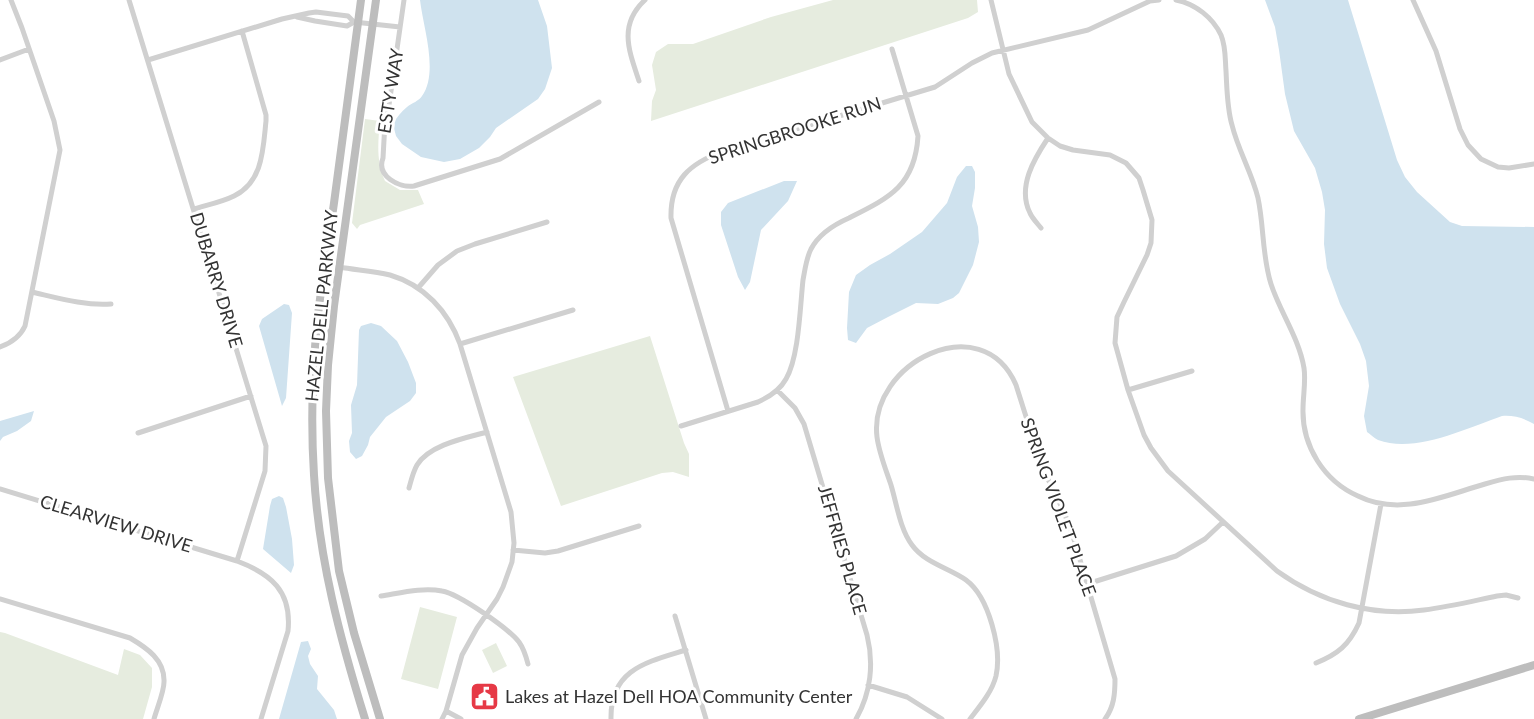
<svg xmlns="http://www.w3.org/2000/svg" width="1534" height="719" font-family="Lato,sans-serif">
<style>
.green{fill:#e6ecdf}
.water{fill:#cfe2ee}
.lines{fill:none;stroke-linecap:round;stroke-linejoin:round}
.street{stroke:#d0d0d0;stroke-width:5}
.secondary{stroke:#bdbdbd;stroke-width:8}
.labels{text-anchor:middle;stroke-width:6;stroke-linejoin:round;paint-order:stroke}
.street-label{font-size:18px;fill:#333;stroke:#fff}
.poi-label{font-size:18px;fill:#333;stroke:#fff;text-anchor:start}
</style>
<rect width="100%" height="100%" fill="#fff"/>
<path class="green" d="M833,0H977L978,12L968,18L651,121L652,101L656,90L652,65L656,52L668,44H693L771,17Z
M365,119L380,121C378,142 376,162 385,181L400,190H418L424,204L360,225L357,229L352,223Z
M650,336L684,443L689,454V477L673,472L662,473L561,506L513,377Z
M420,607L457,617L438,689L401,679Z
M0,632L5,633L118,675L124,649L140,655L152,668V687L143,719H0Z
M496,643L507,666L493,673L482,650Z"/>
<path class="water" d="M420,0H538L547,26L552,68L545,89L538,99L496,128L490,137L479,148L460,159L444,162L421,157L402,144L396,136L393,124C397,117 401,112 407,107C412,103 419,101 422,96C439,72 423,27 420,0Z
M1265,0H1348L1397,160L1405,177L1417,192L1450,222L1462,226L1534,227V424C1524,418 1513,415 1502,416C1467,428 1415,454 1378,440C1374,438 1370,434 1367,432L1364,416L1369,386L1366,361L1360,344L1340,304L1327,268L1324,244L1325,210L1322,192L1315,168L1294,131L1285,94L1279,50L1275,27Z
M966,166H972L975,172V188L972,206L978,227L979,242L973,265L959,293L953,298L938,304L916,303L888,317L867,328L856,343L848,340L847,328L849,292L856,275L870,265L890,254L922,232L947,203L957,177Z
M784,181H797L788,201L761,230L750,282L745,290L738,277L721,225V212L728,203Z
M284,304L289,305L292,313L286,398L282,406L259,326L262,319Z
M371,323L381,326L397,341L408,362L416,383V393L410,401L386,417L370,437L368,445L362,456L356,459L350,452L349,441L352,433L351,405L357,385L359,330L361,326Z
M34,411L31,421L17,431L3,437L0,441V421Z
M279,496L283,498L286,507L292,539L294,565L291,573L263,549L270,506L272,499Z
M308,641L311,649L308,656L310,664L318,676L317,689L334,710L337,719H279L301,642Z"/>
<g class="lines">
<path class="street" d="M129,0L266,446L265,471L237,561
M404,0L389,105L385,122L383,158C376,176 399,188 414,186L500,159L599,102
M991,0L1009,74L1032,122L1048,138L1060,146L1073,150L1110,155L1126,163L1139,178L1143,190L1152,220L1151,243L1147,255L1124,302L1117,317L1115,343L1128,390L1144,435L1151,448L1168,471L1277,571C1320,602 1372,617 1424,610C1449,607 1473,601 1497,596L1506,595L1518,598
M1176,0C1196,4 1213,18 1221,35C1226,47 1225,59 1226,71C1227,89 1227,108 1232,125C1238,150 1252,173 1258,198C1264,226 1262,256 1271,284C1280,312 1299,338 1304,368C1306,381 1303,396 1303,409C1302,446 1324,481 1358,496C1400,517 1443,496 1485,484C1502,479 1517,475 1534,479
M1413,0L1436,51L1460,129L1468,145L1481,159L1498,167L1509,168L1534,164
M297,17L315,21L347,26L354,22
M0,60L29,49
M148,60L282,19L309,13L316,12L348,16L354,22L400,27
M639,81C629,51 618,25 645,0
M194,209C207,205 222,202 234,196C263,182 263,149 266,121V115L242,31
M1041,228C1037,223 1032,218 1030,213C1017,187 1034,159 1048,138
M339,267C356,270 373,271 390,275C424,285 448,311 460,344L511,512L514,543L512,562L503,587L497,599L477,628L462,655L446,711L442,719
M418,288L438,265L457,251L475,244L547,222
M32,292C58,298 85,306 111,304
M460,344L573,310
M0,347C11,343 20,337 25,326L60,150L54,121L22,28L11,0
M777,390L795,408L804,424L867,635C874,663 871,693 856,719
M1128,390L1192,371
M728,411L671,218C670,180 690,163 724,151L935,87L972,63L992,53L1088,30L1150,1L1159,0
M681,426L758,402C769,397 780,390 786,379C799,357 800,307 803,280C805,270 806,259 811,249C819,234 833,225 849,218C889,198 915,186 918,136L892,49
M138,433L251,396
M409,488C411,481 413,472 417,465C429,445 465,438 487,432
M0,489L237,561C271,574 292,591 288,631L261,719
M513,550L545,553L558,551L639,526
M1087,584L1176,556L1205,539L1223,522
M381,596C400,593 423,587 442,591C459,594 508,628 519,642C524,649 526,656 528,664
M0,599L130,638C147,648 165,660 164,682C164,692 157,708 154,719
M675,616L706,719
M1316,663C1338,654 1349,645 1359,623L1381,504
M868,685L907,697L942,719
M446,711L461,719
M611,719C610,669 647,662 686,650
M970,719C980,706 992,692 996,676C1002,649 989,597 966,580C949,568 925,563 912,545C900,529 897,505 891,485C886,470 879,453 877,437C868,363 982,306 1016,385L1042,467L1064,512L1073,536L1115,679C1115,694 1114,707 1105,719"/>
<path class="secondary" d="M361,0C352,68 343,135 334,203C328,246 320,290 316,334C312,381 311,428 314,475C319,560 340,638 365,719
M376,0L334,306L328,365L326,411L328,478L339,571L354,633L380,719
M1359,719L1534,665"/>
</g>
<defs>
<symbol id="civic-square" viewBox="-11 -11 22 22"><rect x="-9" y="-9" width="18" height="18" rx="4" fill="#e63946" stroke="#fff"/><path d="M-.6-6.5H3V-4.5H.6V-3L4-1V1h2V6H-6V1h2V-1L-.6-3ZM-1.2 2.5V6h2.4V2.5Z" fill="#fff"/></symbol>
</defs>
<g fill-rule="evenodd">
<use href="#civic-square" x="468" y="680" width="33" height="33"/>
</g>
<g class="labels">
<g class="street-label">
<text transform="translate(391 91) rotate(-81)" y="6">ESTY WAY</text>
<text transform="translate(795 131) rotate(-18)" y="6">SPRINGBROOKE RUN</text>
<text transform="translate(216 280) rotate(73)" y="6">DUBARRY DRIVE</text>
<text transform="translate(322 306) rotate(-84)" y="6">HAZEL DELL PARKWAY</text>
<text transform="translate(1058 507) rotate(70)" y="6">SPRING VIOLET PLACE</text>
<text transform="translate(116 524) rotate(17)" y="6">CLEARVIEW DRIVE</text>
<text transform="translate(842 550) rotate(74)" y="6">JEFFRIES PLACE</text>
</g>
<g class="poi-label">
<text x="505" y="703">Lakes at Hazel Dell HOA Community Center</text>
</g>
</g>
</svg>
